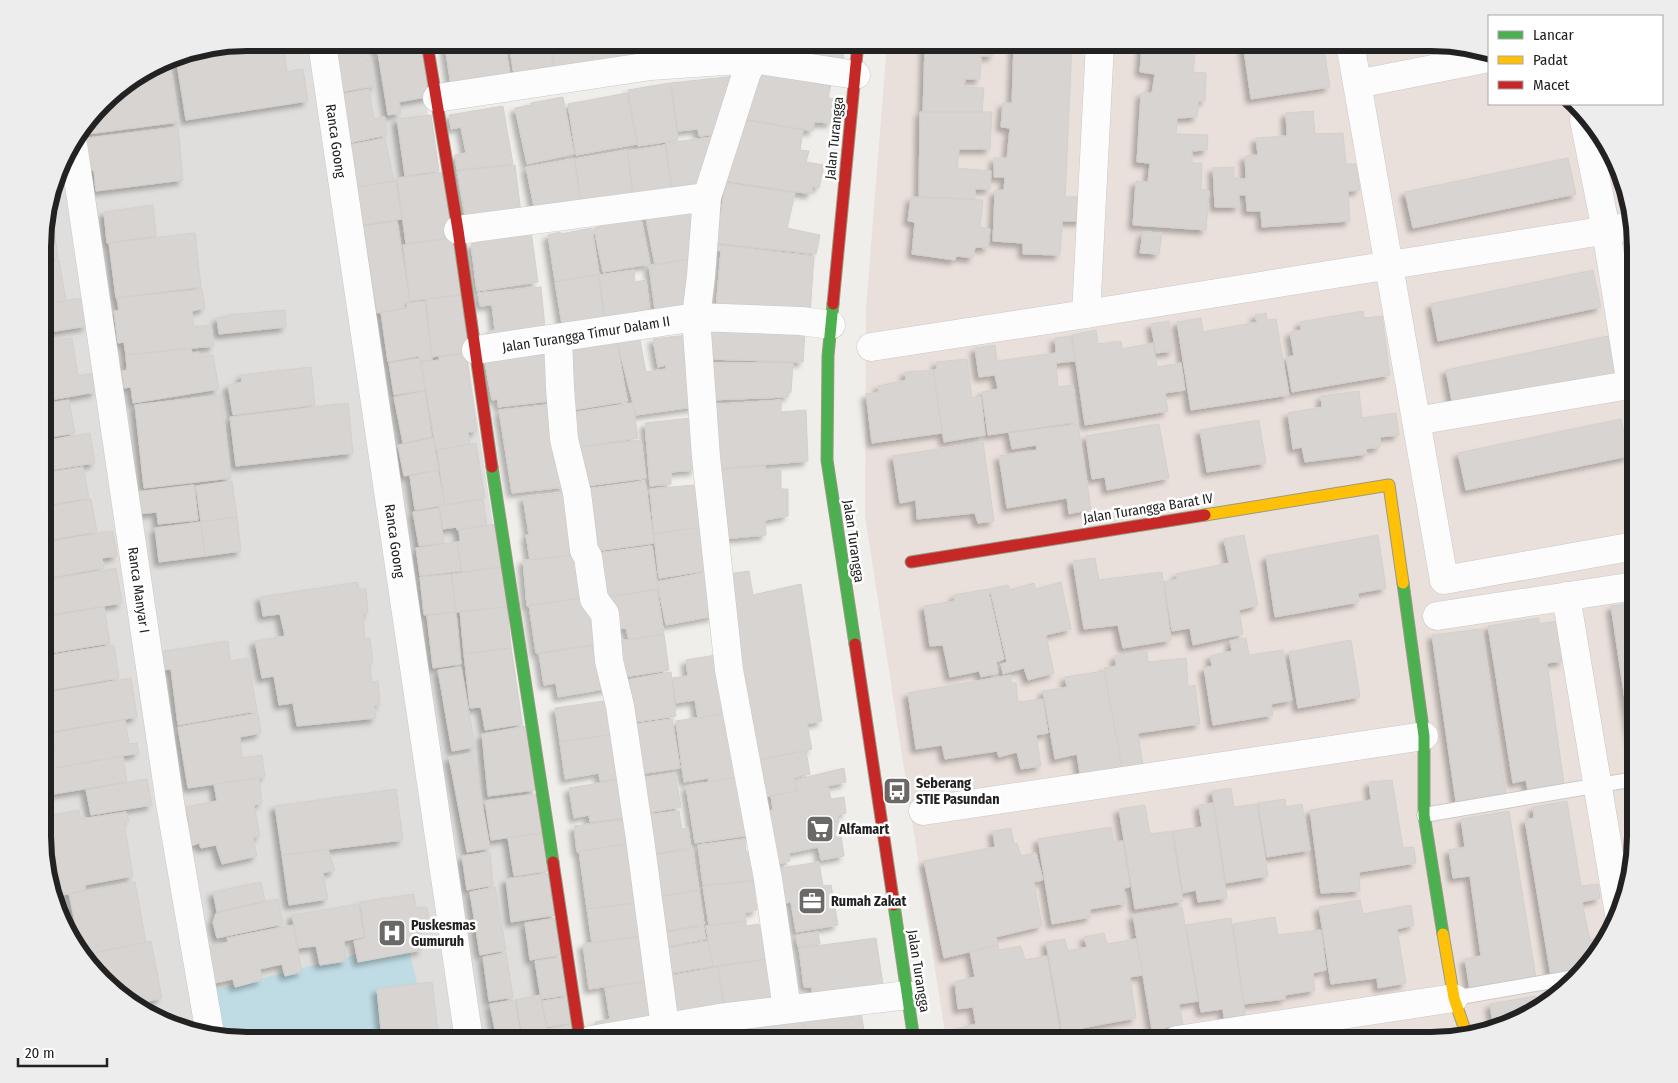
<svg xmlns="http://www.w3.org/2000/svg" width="1678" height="1083" font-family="'Fira Sans Condensed',sans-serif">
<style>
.residential{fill:#dfdedc}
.military{fill:#eae0db}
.water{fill:#bfdbe3}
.building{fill:#d7d4d2;stroke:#d3d0cc;filter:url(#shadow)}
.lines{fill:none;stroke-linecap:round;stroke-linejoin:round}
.lane-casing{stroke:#c9c8c7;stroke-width:16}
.street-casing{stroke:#c9c8c7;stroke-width:29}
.fast-casing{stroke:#999a82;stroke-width:13}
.slow-casing{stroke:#999a82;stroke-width:13}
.jam-casing{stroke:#999a82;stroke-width:13}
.lane{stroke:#fdfcfc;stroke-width:14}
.street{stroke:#fdfcfc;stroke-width:28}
.fast{stroke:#4caf50;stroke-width:11}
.slow{stroke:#ffc107;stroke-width:11}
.jam{stroke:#c62828;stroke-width:11}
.labels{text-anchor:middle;stroke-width:5;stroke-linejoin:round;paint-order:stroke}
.street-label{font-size:14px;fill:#222;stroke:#fff}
.poi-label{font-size:14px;font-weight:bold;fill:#222;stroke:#fff;text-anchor:start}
.rim{fill:none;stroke:#222;stroke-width:6}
</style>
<defs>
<filter id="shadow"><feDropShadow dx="-4.5" dy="4.5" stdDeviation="2.5" flood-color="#0004"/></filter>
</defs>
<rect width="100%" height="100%" fill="#f0eeeb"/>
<path class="residential" d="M247,43H415L446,214L571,1040H247L182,1030L133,1006L70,938L44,862V221L64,156L112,94L169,58Z"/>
<path class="military" d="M887,43H1431L1489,52V104H1570L1608,145L1635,234V849L1625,902L1601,950L1533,1013L1444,1040H946L865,516L866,308Z"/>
<path class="water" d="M407,942L431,1040H247L225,1037L214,990Z"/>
<path class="building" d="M247,42L283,43L287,72L303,69L308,101L186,120L176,57Z
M332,43H370L371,46L364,47L366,59L371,58L375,86L341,92Z
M374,43H424L375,51Z
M464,43H505L511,83L452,92L445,46Z
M509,43H549L555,75L515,81Z
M551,43H590L594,71L556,76Z
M591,43H635L638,62L594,63Z
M637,43H676L678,56L641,62Z
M677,43H737V47L679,57Z
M765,43H845L843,60L764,57Z
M925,43H994L993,56H981L980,79H965L964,87L984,88L982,112H923Z
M1010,43H1072L1065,197H1082V221H1062L1060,255L1023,254V243L993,241L995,191L1004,190L1005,177H994V158H1007L1010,128L1001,127L1003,103H1012L1014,43Z
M1142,43H1196L1193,72L1206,73L1205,101H1198L1197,117L1177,118L1176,134L1208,135L1207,150L1192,151V163H1202L1201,189L1209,191L1206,230L1133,225L1136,181L1148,182L1150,163L1137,162L1141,93H1152L1155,74L1140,72Z
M1243,43H1323L1330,87L1251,99Z
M424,45L432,96L399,102L401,113L388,115L378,53Z
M169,58L179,122L80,135L112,94Z
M757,68L832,79L828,98L836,99L831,123L814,122L813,131L745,119Z
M736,76L723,134L699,136L698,129L678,131L671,83Z
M670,83L678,140L638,146L628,90Z
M369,89L374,119L385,117L387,135L349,143L341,94Z
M627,93L637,144L576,155L568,104Z
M563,97L574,154L527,164L515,108L531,105V103Z
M503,106L513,164L457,170L455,155L466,153L461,127L451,129L449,115Z
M1313,111L1315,134L1343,133L1346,164H1356L1360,190L1348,191L1350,221L1262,227L1261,211H1247L1246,195H1239V207H1215L1213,168L1234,167V178L1246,179L1245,156L1258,155L1256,138L1287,136L1286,113Z
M920,112H992L990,149H959L957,168L991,171L990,189H975V199L919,197Z
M431,115L439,171L405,176L397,119Z
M744,120L803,130L800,150L809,151L806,162L824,165L819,188L813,186L811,194L726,181Z
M178,127L183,180L96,191L94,170L84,171L80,139Z
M720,136L706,182L672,187L666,143Z
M385,138L394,181L357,187L349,145Z
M665,145L672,193L634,198L628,151Z
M627,150L633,198L582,206L575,159Z
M1568,158L1576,194L1413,228L1405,192Z
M574,159L581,204L535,212L526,167Z
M515,165L521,213L467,227L457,171Z
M443,172L453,237L406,244L397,178Z
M396,181L402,219L363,225L357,187Z
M726,183L795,193L787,228L820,235L816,254L716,243Z
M52,194L56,214L48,215L49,222L44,223Z
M911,197L983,200L980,227L990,229L988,248L975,247L973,258L956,256L955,260L912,254L915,222L908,221Z
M690,199L700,257L655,265L644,208Z
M153,205L156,236L107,243L104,212Z
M640,214L650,264L603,272L594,228L604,226L603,221Z
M397,221L410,302L404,303L405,308L377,313L363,226Z
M53,224L58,258L44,260V225Z
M592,228L599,274L555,281L548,235L560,232L561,234Z
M531,231L538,282L477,291L471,244L482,242L481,238Z
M1143,232L1162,233L1159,254L1140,253Z
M195,233L201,287L116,298L109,243Z
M453,238L461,295L410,301L403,245Z
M718,245L814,256L810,314L716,309L721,251L717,250Z
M691,259L695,314L656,317L649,265Z
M59,260L66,301L44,304V262Z
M1635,264V302H1634L1626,266Z
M634,270L635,282L646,280L651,323L607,328L599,275Z
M1593,270L1601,307L1438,341L1431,304Z
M598,275L606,329L562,324L555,282Z
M541,287L546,338L490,345L489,331L495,330L492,305L480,306L478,293Z
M202,289L205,308L192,311L194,327L211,325L214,346L126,355L124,342L118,343L114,311L119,310L117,298Z
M461,295L468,352L432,357L426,299Z
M82,298L87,326L44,333V304Z
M425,301L432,360L420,361L419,356L388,362L381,313L407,308L406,303Z
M285,310L286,327L219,334L217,318L228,316V315Z
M1363,311L1364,318L1382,316L1390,375L1292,392L1286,357L1294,356L1290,332L1301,330L1300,322Z
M1266,313L1267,320L1276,319L1289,395L1191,410L1177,322L1201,318L1203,332L1257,322L1255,315Z
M1169,321L1173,351L1156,353L1151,324Z
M707,328L805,331L803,362L707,359Z
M1096,330L1098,344L1121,341L1122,349L1153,343L1157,367L1181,363L1185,390L1165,393L1168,411L1085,425L1072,335Z
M48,334L49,341L72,338L78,376L93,373L96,392L44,401V335Z
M696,334L700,406L636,415L616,337L639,335L646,372L666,369V365L658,367L653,339Z
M1071,336L1075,361L1056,363L1058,387L1073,385L1078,422L988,435L982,392L998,389L995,375L979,377L975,348L995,345L997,361L1056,353L1055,338Z
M1608,336L1616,373L1453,407L1446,370Z
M616,337L627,401L566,411L560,370L574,367L569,342Z
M554,347L558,400L498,407V399L492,400L484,357Z
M191,348L192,353L199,352L200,357L213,355L219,389L133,403L131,387L124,388L122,371L127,370L126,355Z
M466,353L477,431L468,432L470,444L436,450L421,362L439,360V357Z
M420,358L425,390L394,395L389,363Z
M967,359L972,398L981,397L985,435L944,442L933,370L937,369L936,362Z
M707,363H793L791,392L788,393V397L709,400Z
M311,367L315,405L233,415L228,385L242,382L241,375Z
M933,370L942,433L872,443L866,394L879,392L878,386L906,380L905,372Z
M425,391L432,437L403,443L394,397Z
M1359,391L1362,418L1396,413L1399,435L1380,437V447L1366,449L1367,454L1305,462L1302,447L1293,449L1288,413L1322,407L1321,396Z
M221,395L231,478L144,488L135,405Z
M69,400L75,433L44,438V404Z
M781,400V412L806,410L808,461L714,469L707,405Z
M348,403L353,453L236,466L230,417Z
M633,403L638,438L570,448L564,414Z
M557,404L566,487L512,493L499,410Z
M691,418L695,470L671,472V484L650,486L645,423Z
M1621,419L1629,456L1466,490L1458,453Z
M1259,420L1266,463L1207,472L1200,430Z
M1078,424L1091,509L1069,514L1067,498L1007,508L999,456L1037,450L1036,445L1012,449L1009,433Z
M1159,424L1169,478L1107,490L1105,477L1092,479L1086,436Z
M90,433L95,463L44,471V441Z
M433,438L439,470L404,476L398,445Z
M641,440L646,478L578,487L573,448Z
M983,442L994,521L978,523L975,513L917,519L916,500L900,503L893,456Z
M476,443L485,498L445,505L437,450Z
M765,466L766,471L781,469V489H788V516L765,520L766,535L723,539L715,470Z
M83,467L89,498L44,506V473Z
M438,470L445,505L415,510L410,476Z
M232,481L237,517L201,522L196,486Z
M645,481L654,543L587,552L580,490Z
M194,485L198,520L158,524L157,512L138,514L136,492Z
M694,485V490L705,489L702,527L654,533L650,489Z
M575,491L582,554L530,560L526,535H529L523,497Z
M91,499L97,532L44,541V507Z
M483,499L487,525L457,530V527L443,529L439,506Z
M439,508L444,543L419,546L413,512Z
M237,517L241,551L205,556L201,522Z
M201,522L205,556L159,562L155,528Z
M495,524L502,567L462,572L457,542L460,541L459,530Z
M703,527L716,569L659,578L654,534Z
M113,531L117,556L102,558L104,568L44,579V542Z
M1244,535L1258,605L1239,610L1243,634L1193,645L1190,628L1172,631L1164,582L1177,579L1176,574L1229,563L1224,539Z
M1378,535L1386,588L1358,593L1359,602L1275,617L1266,556Z
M457,542L461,571L420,576L416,548Z
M652,546L658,589L598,598L592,554Z
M583,554L588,597L527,606L523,560Z
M1095,558L1099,580L1162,572L1171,640L1123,648L1118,625L1084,629L1073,561Z
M502,567L507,607L456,612L452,574Z
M116,568L122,603L44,616V580Z
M749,571L753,595L801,584L822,721L807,724L812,749L752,761L721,575Z
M707,572L714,616L666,625L657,582Z
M451,574L456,612L424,615L420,577Z
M358,582L359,589H366L368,613L363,614L365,639L370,638L373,662L369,663L372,682L378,681L380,705H374L376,718L297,726L293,703L279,705L274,676L262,678L255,641L285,636L280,614L263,616L260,597Z
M1061,582L1071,629L1046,635L1054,673L1028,680L1024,668L1003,674L1001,664L1007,662L990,589L1008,585L1010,590L1034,583L1036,589Z
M988,589L1004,659L996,662L998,673L981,677L979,671L950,677L943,645L930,646L924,606L955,601L954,595Z
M657,590L664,634L629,640L626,628L612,630L607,597Z
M588,597L602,643L536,653L529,605Z
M1635,603V766L1611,606Z
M104,607L110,643L44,654V617Z
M507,607L511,648L464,654L460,611Z
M456,612L461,664L433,668L427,616Z
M1539,618V624L1558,621L1563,661L1547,663L1564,784L1528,791L1526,780L1513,783L1488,626Z
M1482,629L1506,794L1456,802L1432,635Z
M664,634L669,670L617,678L618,641Z
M1246,638L1249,655L1283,650L1292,700L1271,704L1273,715L1213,725L1204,668L1212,666L1210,656L1232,651L1230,641Z
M1351,640L1360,697L1298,708L1289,652Z
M228,641L230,661L248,658L257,711L178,725L171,669L155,671L153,653Z
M602,644L610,688L558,697L556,683L544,685L539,654Z
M114,645L119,678L51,690L45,656Z
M511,648L522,724L485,730L481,707L470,708L464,654Z
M1147,651L1148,662L1186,658L1188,687L1195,685L1200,724L1138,733L1143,765L1122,768L1104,668L1116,666L1115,656Z
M722,654L731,712L698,718L695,700L676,703L672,678L688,676L686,660Z
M461,667L475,747L452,751L438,670Z
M1104,671L1122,768L1080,774L1077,754L1055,759L1043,691L1067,687L1065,677Z
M671,672L676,716L635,722L628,680Z
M1011,675V683H1016L1018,702L1043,699L1048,733L1036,735L1041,766L1021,769L1017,752L999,757L997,751L945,759L942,745L916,749L908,693Z
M131,678L137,717L51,732L44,693Z
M611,700L615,734L560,742L555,708Z
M734,712L737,777L709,782L708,778L684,782L676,721Z
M258,713L261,733L240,737L242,758L262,755L265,777L188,788L178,727Z
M672,719L680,768L639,774L631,725Z
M125,720L129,744L137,743L139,753L50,769L47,752L55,751L52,733Z
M527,726L535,790L488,796L482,734Z
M615,734L622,778L600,781L599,773L565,779L560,742Z
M806,750L810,774L794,778L797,791L759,798L752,762Z
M473,753L490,848L467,852L449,757Z
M123,756L127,782L54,794L50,769Z
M844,768L846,782L828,786L831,799L844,797L846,813L838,815L844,856L821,860L818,847L789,853L790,861L769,866L758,814L773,810L771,796L797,791L795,780Z
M675,773L681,807L646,813L641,778Z
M737,777L757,834L695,843L686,786Z
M259,778L262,803L254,805L260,836L253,837L257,856L222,864L216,845L201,848L199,843L191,846L185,824L189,823L186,807L217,801L214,784Z
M147,779L152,805L91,815L86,790Z
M623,779L631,817L590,822L589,815L574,818L569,788Z
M1392,780L1403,848L1414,847L1416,863L1359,872L1360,891L1321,893L1310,810L1371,800L1369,782Z
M1231,788L1234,807L1257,804L1268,876L1226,883L1212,791Z
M396,789L403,840L282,855L275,806Z
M536,794L542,833L491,840L485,801Z
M1285,799L1286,807L1302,804L1310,850L1267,857L1258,803Z
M1567,801L1581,886L1598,884L1600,898L1582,902L1590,940L1606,937V939L1601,950L1578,971L1551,976L1525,820L1534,818L1533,807Z
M1213,803L1227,898L1198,902L1196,890L1183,893L1173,831L1202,827L1199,805Z
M1145,805L1150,834L1172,831L1183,901L1135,909L1119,809Z
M79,810L81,819L126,812L129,821L124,823L133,876L85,885V890L63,895L47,816Z
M679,811L682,829L688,828L691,848L652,854L646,815Z
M1509,811L1536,978L1470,990L1465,959L1481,956L1470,876L1453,878L1449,850L1465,847L1461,819Z
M629,819L633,843L577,852L574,826Z
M1111,827L1114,842L1123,841L1130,887L1124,888L1126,903L1090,909L1091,917L1052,924L1038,839Z
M1011,828L1014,844L1017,843L1021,856L1036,853L1043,880L1034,882L1042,926L996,937L998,945L944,958L924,861L995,847L993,831Z
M542,833L548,871L514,876L508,838Z
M745,839L746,852L762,851L765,879L703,885L698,845Z
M634,843L643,902L587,909L579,851Z
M328,849L335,870L323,873L328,899L289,905L282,855Z
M692,849L699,890L655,897L649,856Z
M50,851L58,892L55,893L44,862V852Z
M490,852L493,885L467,890L462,856Z
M819,862L823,886L831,885L838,925L796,932L791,902L780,904L774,869Z
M549,873L556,915L511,922L506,879Z
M753,881L757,910L745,913L746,921L709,925L703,886Z
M135,882L146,942L85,955L81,950L69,894Z
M261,882L265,901L217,912L213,892Z
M495,887L506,950L480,955L470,892Z
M699,890L704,924L661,932L655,898Z
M414,894L416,908L427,907L430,925L419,927L422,950L358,962L354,941L365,938L360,902Z
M278,899L283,924L217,938L213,922L216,913Z
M1360,900L1363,914L1411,905L1414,925L1397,929L1406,983L1378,988L1377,978L1331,984L1319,907Z
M643,902L647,935L592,943L587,909Z
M359,904L364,937L344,941L346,961L320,965L316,946L298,948L292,915Z
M1182,907L1198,1001L1179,1004L1183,1025L1152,1030L1133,915Z
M1275,917L1278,935L1321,930L1326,970L1313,973L1315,990L1285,995V999L1244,1004L1233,924Z
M556,918L562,955L530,960L525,923Z
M1231,918L1245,1015L1224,1018L1223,1009L1201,1012L1186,925Z
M746,921V926L759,924L760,929L771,927L775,958L713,966L706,926Z
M293,925L302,972L285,976L282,964L260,969L262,980L235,987L233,979L215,983L208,947L228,942L227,938Z
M703,926L706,939L660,948L658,934Z
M818,932L820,944L798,947L796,935Z
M1104,933L1107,944L1136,939L1143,975L1130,977L1136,1018L1082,1028L1083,1040H1069L1068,1031L1062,1032L1046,942L1065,939L1068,951L1087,947L1084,937Z
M648,936L654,980L589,989L583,944Z
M876,938L883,985L813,1000L812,987H804L799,948Z
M151,941L162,998L145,1002L147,1013L133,1006L85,955Z
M708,941L713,966L666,974L662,949Z
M998,945L999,950L1021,946L1025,960L1047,956L1061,1036L1031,1040H954L952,1030L976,1024L973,1007L958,1009L955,982L975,977L970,952Z
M506,953L513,997L489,1001L483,957Z
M562,957L569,995L541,999L535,961Z
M775,958L781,1001L725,1010L718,967Z
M718,967L724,1013L671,1016L663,977Z
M654,981L662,1023L597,1031L595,1022L610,1019L605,988Z
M432,982L439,1040H382L377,989Z
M540,995L549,1040H523L516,1000Z
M1536,996L1538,1008L1533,1013L1493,1025L1490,1004Z
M569,997L573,1023L547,1027L542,1001Z
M515,1000L520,1031L496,1035L490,1004Z
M859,1000L864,1031L806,1040L801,1010Z
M801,1010L806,1040H789L788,1036L764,1040L760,1017Z
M760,1014L764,1040H731L728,1020Z
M729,1023L731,1040H670Z
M573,1024L576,1040H549L547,1029Z
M520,1031L522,1040H490L489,1036Z
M864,1031L866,1040H810Z"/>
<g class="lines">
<defs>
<path id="lane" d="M1424,815L1635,779
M1454,998L1570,978"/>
<path id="street" d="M322,43L469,1040
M753,43V59L746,75L707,197L701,276L696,317L706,457L729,670L768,879L787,1009
M1350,43L1444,580L1635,546
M765,61L856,75
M1357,84L1489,58
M437,98L651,66L753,59
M1584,120L1606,230L1631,385
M73,144L170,803L210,1034
M458,230L707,197
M1086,314L1100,43
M558,338L560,388L564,439L577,493L584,550L588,557L594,599L605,614L609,661L620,706L640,839L665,1027
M871,347L1086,314L1633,226
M476,350L696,317L801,321L831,325
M1416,421L1635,384
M1566,596L1619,914
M1437,616L1635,586
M923,811L1424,736
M591,1040L719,1018L907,995
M1177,1040L1454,998"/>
<path id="fast" d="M833,304L828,356L827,460L855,644
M492,467L553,862
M1403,583L1424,736V815L1443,934
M894,905L914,1040"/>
<path id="slow" d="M1205,515L1389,485L1403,583
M1443,934L1454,998L1466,1033"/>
<path id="jam" d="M427,43L458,230L492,467
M833,304L858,43
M911,562L1205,515
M855,644L894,905
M553,862L580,1040"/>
</defs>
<use href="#lane" class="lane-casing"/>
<use href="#street" class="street-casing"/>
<use href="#fast" class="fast-casing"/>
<use href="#slow" class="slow-casing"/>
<use href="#jam" class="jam-casing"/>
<use href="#lane" class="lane"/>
<use href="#street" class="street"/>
<use href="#fast" class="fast"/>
<use href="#slow" class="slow"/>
<use href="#jam" class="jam"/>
</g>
<defs>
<symbol id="bus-square" viewBox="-11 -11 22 22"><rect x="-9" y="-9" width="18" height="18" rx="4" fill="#6a6968" stroke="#fff"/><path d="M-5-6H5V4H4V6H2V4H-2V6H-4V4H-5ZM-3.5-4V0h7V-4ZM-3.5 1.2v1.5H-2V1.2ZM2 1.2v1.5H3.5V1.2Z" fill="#fff"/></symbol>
<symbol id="supermarket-square" viewBox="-11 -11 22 22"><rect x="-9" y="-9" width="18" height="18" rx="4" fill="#6a6968" stroke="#fff"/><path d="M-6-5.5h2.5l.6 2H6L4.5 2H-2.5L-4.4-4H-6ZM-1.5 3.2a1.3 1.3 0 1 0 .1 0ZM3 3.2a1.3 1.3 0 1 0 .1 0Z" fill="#fff"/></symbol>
<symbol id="office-square" viewBox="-11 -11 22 22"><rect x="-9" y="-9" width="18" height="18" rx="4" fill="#6a6968" stroke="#fff"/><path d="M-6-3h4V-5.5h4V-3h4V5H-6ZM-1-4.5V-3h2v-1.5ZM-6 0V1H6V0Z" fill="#fff"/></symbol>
<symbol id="hospital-square" viewBox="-11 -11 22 22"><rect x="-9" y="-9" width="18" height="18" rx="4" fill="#6a6968" stroke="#fff"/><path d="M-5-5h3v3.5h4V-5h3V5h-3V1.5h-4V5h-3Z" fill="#fff"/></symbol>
</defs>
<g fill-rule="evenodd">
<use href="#bus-square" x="881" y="775" width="32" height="32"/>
<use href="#supermarket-square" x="804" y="813" width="32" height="32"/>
<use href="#office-square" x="796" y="885" width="32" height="32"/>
<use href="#hospital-square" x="376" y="917" width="32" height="32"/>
</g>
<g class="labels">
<g class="street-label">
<text transform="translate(834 138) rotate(-84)" y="5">Jalan Turangga</text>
<text transform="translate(336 141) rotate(82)" y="5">Ranca Goong</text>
<text transform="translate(586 334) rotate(-9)" y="5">Jalan Turangga Timur Dalam II</text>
<text transform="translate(1148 508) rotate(-9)" y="5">Jalan Turangga Barat IV</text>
<text transform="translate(395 541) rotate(82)" y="5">Ranca Goong</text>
<text transform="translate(854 541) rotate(82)" y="5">Jalan Turangga</text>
<text transform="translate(139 590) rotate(82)" y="5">Ranca Manyar I</text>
<text transform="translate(919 971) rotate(81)" y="5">Jalan Turangga</text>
</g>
<g class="poi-label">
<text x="916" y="788">Seberang<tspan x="916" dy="16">STIE Pasundan</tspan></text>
<text x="839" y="834">Alfamart</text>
<text x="831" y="906">Rumah Zakat</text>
<text x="411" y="930">Puskesmas<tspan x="411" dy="16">Gumuruh</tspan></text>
</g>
</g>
<path d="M0 0H1678V1083H0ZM247 51H1431A196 196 0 0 1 1627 247V836A196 196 0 0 1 1431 1032H247A196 196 0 0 1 51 836V247A196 196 0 0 1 247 51Z" fill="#ededed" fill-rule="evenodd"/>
<path class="rim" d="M247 51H1431A196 196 0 0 1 1627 247V836A196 196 0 0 1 1431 1032H247A196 196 0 0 1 51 836V247A196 196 0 0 1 247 51Z"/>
<rect x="1488" y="15" width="175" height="90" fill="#ffffff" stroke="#a7a7a7"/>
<rect x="1498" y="31" width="25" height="8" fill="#4caf50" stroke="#a7a7a7"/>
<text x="1533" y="40" font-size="15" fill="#222222">Lancar</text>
<rect x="1498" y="56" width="25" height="8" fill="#ffc107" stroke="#a7a7a7"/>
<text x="1533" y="65" font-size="15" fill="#222222">Padat</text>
<rect x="1498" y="81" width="25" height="8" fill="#c62828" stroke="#a7a7a7"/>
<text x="1533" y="90" font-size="15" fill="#222222">Macet</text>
<path d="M18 1058v8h89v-8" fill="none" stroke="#222222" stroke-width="2.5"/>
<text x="25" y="1058" font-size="15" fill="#222222" stroke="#ffffff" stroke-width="4" paint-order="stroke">20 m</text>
</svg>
